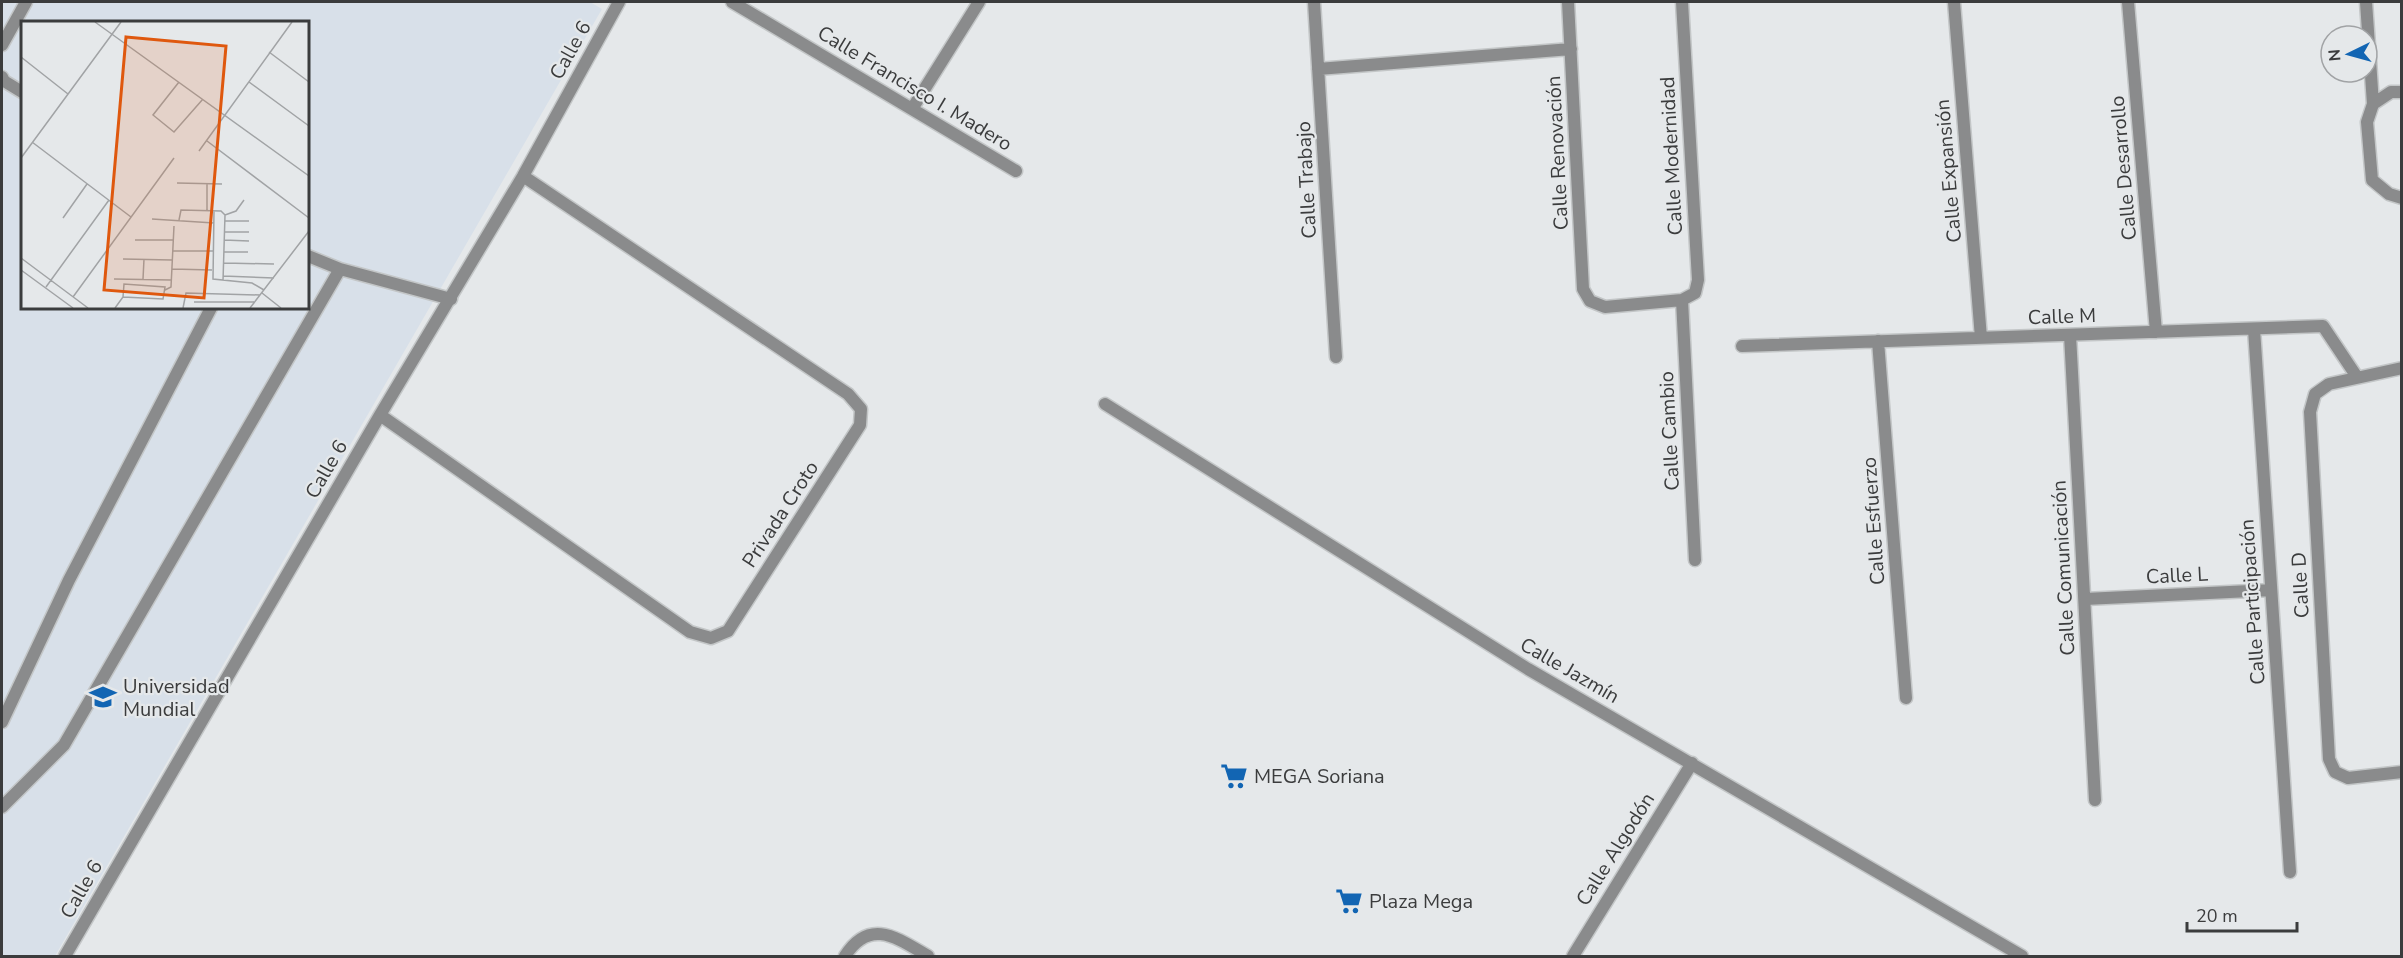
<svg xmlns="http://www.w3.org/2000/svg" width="2403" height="958" font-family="'Nunito Sans',sans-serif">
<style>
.built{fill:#d8e0e9;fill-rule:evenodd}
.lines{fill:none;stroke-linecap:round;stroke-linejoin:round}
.service-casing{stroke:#c3c6c7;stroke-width:15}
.minor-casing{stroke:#c3c6c7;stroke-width:15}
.service{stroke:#8a8b8c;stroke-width:12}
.minor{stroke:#8a8b8c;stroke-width:12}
.labels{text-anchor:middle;stroke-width:4.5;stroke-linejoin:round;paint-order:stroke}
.street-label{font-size:20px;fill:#3b3c3d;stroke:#e5e8ea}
.poi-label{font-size:20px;fill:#3b3c3d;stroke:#e5e8ea;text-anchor:start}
.inset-road{fill:none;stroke:#a1a3a5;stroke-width:1.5}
.view{fill:#df580e;fill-opacity:0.15;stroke:#df580e;stroke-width:3}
.inset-edge{fill:none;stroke:#3b3c3d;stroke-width:3}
</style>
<rect width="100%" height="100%" fill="#e5e8ea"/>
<path class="built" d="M2,2H590L602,9L55,956H2ZM22,22H308V308H22Z"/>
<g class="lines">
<defs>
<path id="service" d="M2,45L26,2
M2,77L4,81L22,92
M308,256L340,269
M2,722L69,580L211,308
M2,807L64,745L340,269L451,299
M845,956C870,917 897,938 928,956"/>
<path id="minor" d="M732,2L1016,171
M1314,2L1336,357
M1568,2L1583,289L1590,301L1605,307L1682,300L1695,293L1698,280L1682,2
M1954,2L1981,338
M2128,2L2156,332
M2366,2L2373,104L2367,122L2372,180L2389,194L2402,198
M1318,69L1571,49
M2373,104L2391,92H2402
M912,109L979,2
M1682,300L1695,560
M2254,329L2290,872
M2070,335L2095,800
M1878,341L1906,698
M1742,346L2323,326L2357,377
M2402,368L2329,384L2315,394L2310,412L2329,759L2335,772L2348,778L2402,772
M1105,404L1528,669L2022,956
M380,415L690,632L711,638L728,631L860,425L861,409L848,394L523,176
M2085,599L2271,590
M65,956L380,415L523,176L619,2
M1573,956L1692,763"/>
</defs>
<use href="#service" class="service-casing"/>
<use href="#minor" class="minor-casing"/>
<use href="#service" class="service"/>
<use href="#minor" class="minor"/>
</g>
<defs>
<symbol id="university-bare" viewBox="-9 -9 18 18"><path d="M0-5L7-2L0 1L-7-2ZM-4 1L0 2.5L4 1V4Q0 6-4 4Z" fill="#1265b3" stroke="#e5e8ea" stroke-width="2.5" paint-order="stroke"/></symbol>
<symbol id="supermarket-bare" viewBox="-9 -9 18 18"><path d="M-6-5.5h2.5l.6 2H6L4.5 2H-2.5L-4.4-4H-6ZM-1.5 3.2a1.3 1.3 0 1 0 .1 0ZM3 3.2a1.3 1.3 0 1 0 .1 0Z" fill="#1265b3" stroke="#e5e8ea" stroke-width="2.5" paint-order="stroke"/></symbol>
</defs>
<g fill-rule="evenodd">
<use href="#university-bare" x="84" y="678" width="38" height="38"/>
<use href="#supermarket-bare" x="1215" y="757" width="38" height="38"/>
<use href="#supermarket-bare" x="1330" y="882" width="38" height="38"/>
</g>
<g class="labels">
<g class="street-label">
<text transform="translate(570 50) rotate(-61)" y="7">Calle 6</text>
<text transform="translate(915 88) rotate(31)" y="7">Calle Francisco I. Madero</text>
<text transform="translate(1557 153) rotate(-93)" y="7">Calle Renovación</text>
<text transform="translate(1671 156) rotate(-93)" y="7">Calle Modernidad</text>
<text transform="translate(2123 168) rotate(-95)" y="7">Calle Desarrollo</text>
<text transform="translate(1948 171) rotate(-95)" y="7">Calle Expansión</text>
<text transform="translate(1306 180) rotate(-93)" y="7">Calle Trabajo</text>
<text transform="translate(2062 316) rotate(-2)" y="7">Calle M</text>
<text transform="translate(1669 431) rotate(-93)" y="7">Calle Cambio</text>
<text transform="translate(326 469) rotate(-60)" y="7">Calle 6</text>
<text transform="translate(780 514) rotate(-57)" y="7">Privada Croto</text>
<text transform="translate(1873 521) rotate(-94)" y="7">Calle Esfuerzo</text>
<text transform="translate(2063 568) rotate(-93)" y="7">Calle Comunicación</text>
<text transform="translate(2177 575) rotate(-3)" y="7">Calle L</text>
<text transform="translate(2300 585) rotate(-93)" y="7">Calle D</text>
<text transform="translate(2252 602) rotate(-94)" y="7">Calle Participación</text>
<text transform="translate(1570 670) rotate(30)" y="7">Calle Jazmín</text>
<text transform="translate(1615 849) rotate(-58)" y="7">Calle Algodón</text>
<text transform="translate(81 889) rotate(-60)" y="7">Calle 6</text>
</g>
<g class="poi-label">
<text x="123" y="693">Universidad<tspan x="123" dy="23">Mundial</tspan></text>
<text x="1254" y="783">MEGA Soriana</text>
<text x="1369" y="908">Plaza Mega</text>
</g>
</g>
<g transform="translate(21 21)">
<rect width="288" height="288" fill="#e5e8ea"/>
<path class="inset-road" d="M74,1L288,155M248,31L288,61M0,36L47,73M158,61L132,94L153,111L182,78M228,61L288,105M186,120L288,197M11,121L110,196M178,130L271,1M0,137L100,1M156,162L201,163M186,189V163M193,190L192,258L231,262L243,269M204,194L215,190L223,179M42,197L66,163M131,198L193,202M158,199L160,189L200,190L204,194M204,200H228M203,211H228M114,219H152M203,219L228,220M152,230H192M203,231H227M0,237L67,287M102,238L151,239M203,242L253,243M151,248L191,249M0,249L52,287M202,255L253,257M93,258L150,259M122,258L123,238M202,260L204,194M25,266L88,179M144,269L150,266L153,205M241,272L260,287M52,276L153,137M173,281H233M94,287L102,276L103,263L144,266L142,278L102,276M162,287L165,272L239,274M229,287L288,210"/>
<path class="view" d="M105,16L205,25L183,277L83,269Z"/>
<rect width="288" height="288" class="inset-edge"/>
</g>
<rect width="2403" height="958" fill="none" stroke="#3b3c3d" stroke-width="6"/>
<g transform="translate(2349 54) rotate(265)"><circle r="28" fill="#e5e8ea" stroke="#a1a3a5" stroke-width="1.5"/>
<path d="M0-4.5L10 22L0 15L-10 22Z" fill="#1265b3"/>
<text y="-9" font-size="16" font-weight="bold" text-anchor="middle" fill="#3b3c3d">N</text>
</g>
<path d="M2187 922v9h110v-9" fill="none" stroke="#3b3c3d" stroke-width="3"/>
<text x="2196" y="922" font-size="18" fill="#3b3c3d" stroke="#e5e8ea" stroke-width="4.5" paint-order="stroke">20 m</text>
</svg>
